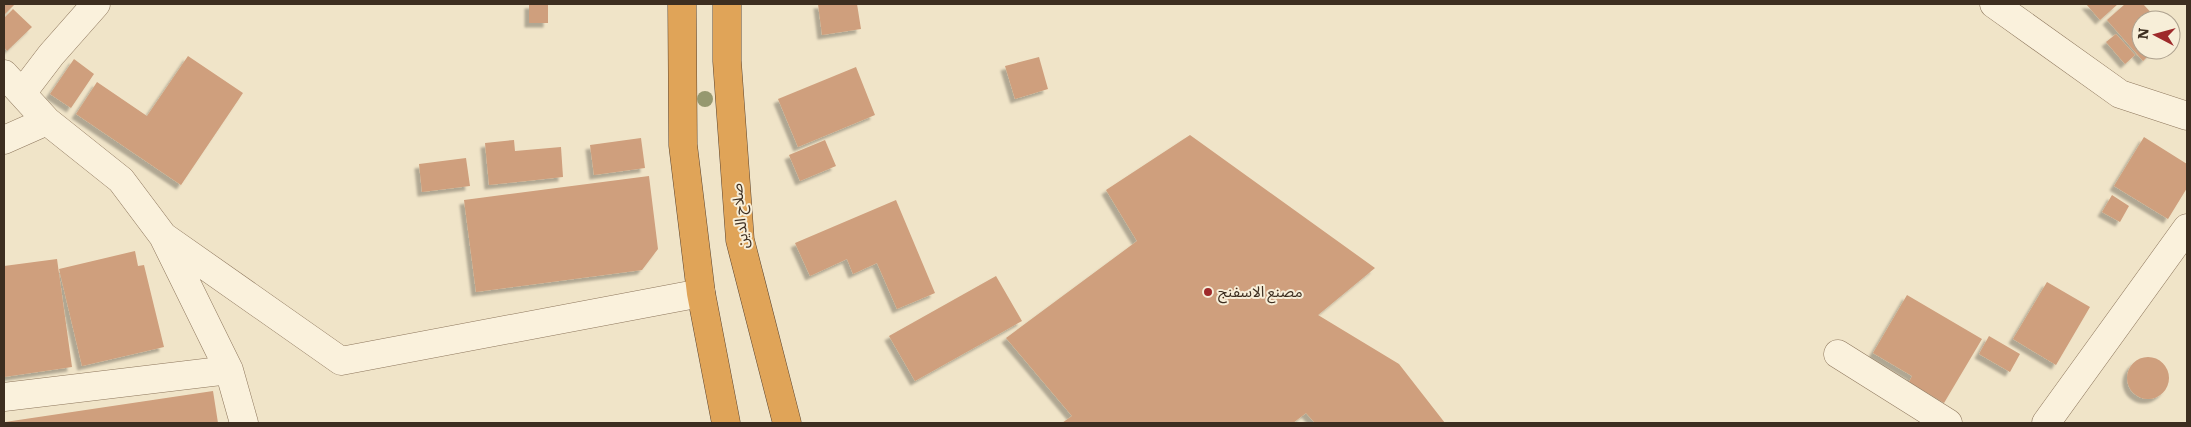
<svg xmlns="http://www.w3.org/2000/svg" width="2191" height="427" font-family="Literata,'Noto Sans Arabic',serif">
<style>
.building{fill:#cf9f7d;filter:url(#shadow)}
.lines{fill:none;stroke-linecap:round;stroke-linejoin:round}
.minor-casing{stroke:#8d765c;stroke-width:29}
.highway-casing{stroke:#5b4430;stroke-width:29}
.minor{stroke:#faf1dc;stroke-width:28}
.highway{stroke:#e0a458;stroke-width:28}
.tree{fill:#96986f}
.poi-dot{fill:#9e2a2b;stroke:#f7eed8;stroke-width:2}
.labels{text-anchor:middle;stroke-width:4;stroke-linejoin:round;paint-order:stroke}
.street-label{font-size:15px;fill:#3d2e20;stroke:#f7eed8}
.poi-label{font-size:15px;fill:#3d2e20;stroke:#f7eed8;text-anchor:start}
</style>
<defs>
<filter id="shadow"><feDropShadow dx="-4.5" dy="4.5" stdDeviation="1" flood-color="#0004"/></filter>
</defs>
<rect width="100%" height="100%" fill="#f0e4c8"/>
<path class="building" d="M4,4H15L4,15Z
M529,4H548V23H529Z
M818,4H857L861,29L822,35Z
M2086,4H2118L2100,20Z
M2125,4H2143L2158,20H2141V50H2154L2143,61L2107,20Z
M13,9L32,27L7,51L4,47V18Z
M2116,34L2135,55L2125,64L2106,42Z
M188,56L243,93L181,185L76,114L97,82L147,116Z
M1039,57L1048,89L1015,99L1005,66Z
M74,59L94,74L71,108L50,94Z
M856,67L875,115L798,147L778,99Z
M1190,135L1375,268L1318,315L1399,364L1445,423H1315L1306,413L1293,423H1062L1072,416L1006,338L1137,241L1106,190Z
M2144,137L2187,164V188L2168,219L2114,186Z
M641,138L645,168L594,175L590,145Z
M514,140L515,151L561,147L563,177L489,185L485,143Z
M825,140L836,166L800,181L789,155Z
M466,158L470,186L422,192L419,164Z
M649,176L658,249L642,270L476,292L464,200Z
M2112,195L2129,206L2120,222L2102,212Z
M896,200L935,293L897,309L877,263L853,274L847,259L810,276L795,243Z
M135,251L138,266L144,265L164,347L82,366L59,269Z
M57,259L72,367L4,377V266Z
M996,276L1022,321L915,381L889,336Z
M2047,282L2090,307L2056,365L2013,339Z
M1907,295L1982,339L1944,403L1909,382L1912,376L1873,353Z
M1989,336L2020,354L2010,372L1979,354Z
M2127 378a21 21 0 1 1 42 0a21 21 0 1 1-42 0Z
M213,391L218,423H5V422Z"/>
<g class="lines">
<defs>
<path id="minor" d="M1994,4L2120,94L2187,116
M4,74L47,121L121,180L163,236
M22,93L51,55L96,4
M4,140L47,121
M1838,354L1948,423
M229,370L244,423
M4,397L229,370L163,236L341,361L701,293
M2046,423L2187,228"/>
<path id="highway" d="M682,4L683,145L701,293L726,423
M727,4V61L740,240L787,423"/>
</defs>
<use href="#minor" class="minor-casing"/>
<use href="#highway" class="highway-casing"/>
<use href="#minor" class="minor"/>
<use href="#highway" class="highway"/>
</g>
<circle class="tree" cx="705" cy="99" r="8"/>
<circle class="poi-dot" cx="1208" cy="292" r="5"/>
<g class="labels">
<g class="street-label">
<text transform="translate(740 216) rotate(-96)" y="5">صلاح الدين</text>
</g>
<g class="poi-label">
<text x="1218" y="297">مصنع الاسفنج</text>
</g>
</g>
<rect width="2191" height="427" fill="none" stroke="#3d2e20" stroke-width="10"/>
<g transform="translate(2156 35) rotate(276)"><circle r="24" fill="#f7eed8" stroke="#ada18e"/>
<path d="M0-4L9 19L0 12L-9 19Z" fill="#9e2a2b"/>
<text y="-8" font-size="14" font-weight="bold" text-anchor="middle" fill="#3d2e20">N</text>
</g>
</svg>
